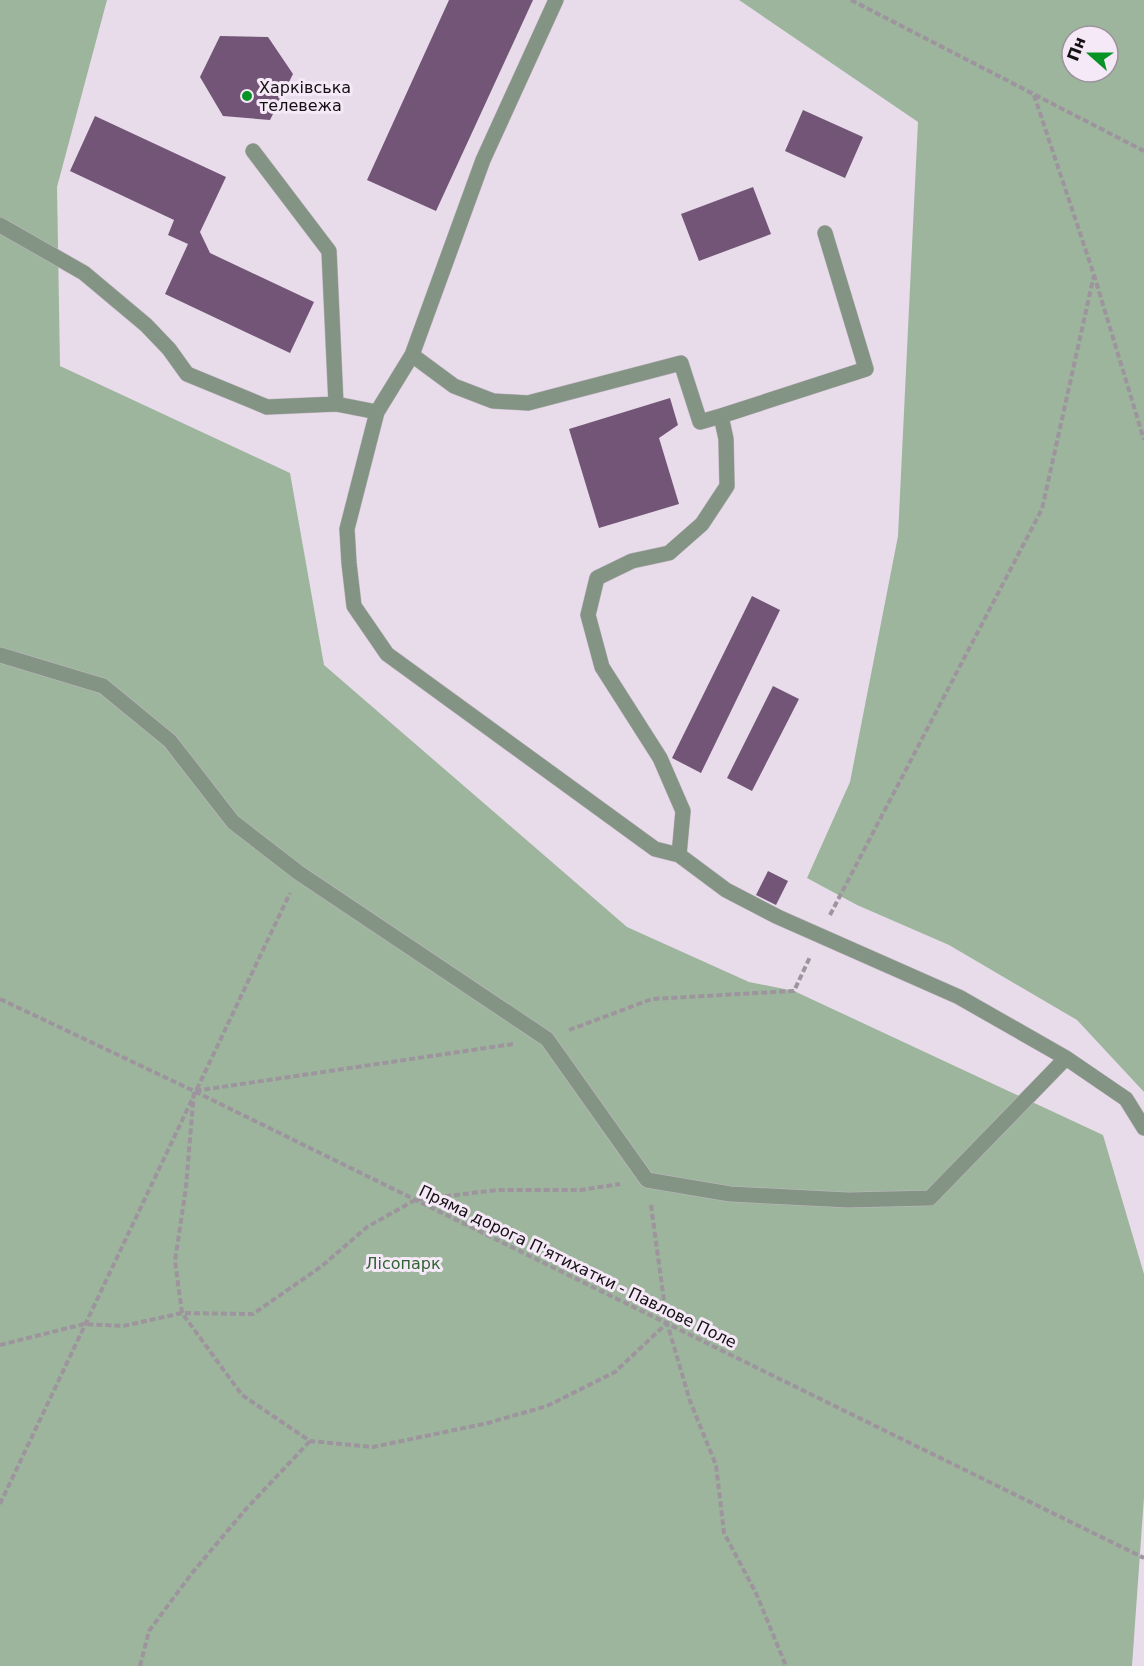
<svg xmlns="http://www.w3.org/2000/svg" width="1144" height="1666" font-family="'DejaVu Sans',sans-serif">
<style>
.green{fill:#9db59d;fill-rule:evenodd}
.building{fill:#735577}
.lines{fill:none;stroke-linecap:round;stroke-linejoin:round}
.service-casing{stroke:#c2b7c3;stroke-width:16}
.path{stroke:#9d949e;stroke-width:4;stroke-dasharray:6 3;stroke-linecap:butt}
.service{stroke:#849484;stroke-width:15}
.poi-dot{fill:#089326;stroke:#f6e9f7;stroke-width:2}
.labels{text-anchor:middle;stroke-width:6;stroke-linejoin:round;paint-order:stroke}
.poi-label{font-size:16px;fill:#141014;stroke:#f6e9f7;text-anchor:start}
.park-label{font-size:16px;fill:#316434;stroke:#f6e9f7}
.street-label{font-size:16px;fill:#141014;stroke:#f6e9f7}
</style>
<rect width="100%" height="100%" fill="#e8dcea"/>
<path class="green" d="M0,0H107L57,187L60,366L290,473L324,665L627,927L749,982L794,991L1103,1135L1144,1274V1497L1132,1666H0Z
M739,0H1144V1092L1077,1020L949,945L857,905L807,878L850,782L898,536L918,122ZM1072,36H1108V72H1072Z"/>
<path class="building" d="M449,0H533L436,211L367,180Z
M220,36L268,37L293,74L270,120L223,116L200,77Z
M803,110L863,137L845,178L785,151Z
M95,116L226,177L200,232L210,253L314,302L290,353L165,294L188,244L168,235L174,220L70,171Z
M753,187L771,234L699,261L681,214Z
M670,398L678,425L659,438L679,504L599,528L569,429Z
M752,596L780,610L701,773L672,758Z
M773,686L799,699L752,791L727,778Z
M768,871L788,881L776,905L756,895Z"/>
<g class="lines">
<defs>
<path id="service" d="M556,0L483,160L412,355L377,412L347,529L349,563L354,606L387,654L655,849L679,855L726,890L778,917L959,997L1066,1058L1126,1099L1144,1128
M253,151L329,251L336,404
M0,225L84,273L146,325L169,349L187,374L267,407L336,404L377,412
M412,355L454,386L493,401L528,403L681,363L700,422L721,416
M0,655L103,686L170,741L233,822L299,873L547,1039L647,1180L730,1194L848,1200L930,1198L1066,1058
M679,855L683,811L660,758L602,667L588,615L597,578L632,561L669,553L702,524L727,486L726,439L721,416L866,369L825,233"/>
</defs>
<use href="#service" class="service-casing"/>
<path class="path" d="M851,0L1144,151
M1034,95L1094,275L1144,440
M830,915L1042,509L1094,275
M0,999L194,1091L1144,1558
M569,1030L652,999L794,991L810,957
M513,1044L194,1091L186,1187L175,1261L182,1313L242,1395L310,1441L373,1447L488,1423L547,1406L615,1372L667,1323
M651,1205L667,1323L690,1401L716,1465L724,1533L756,1593L786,1666
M0,1345L84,1324L123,1326L182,1313L253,1314L322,1266L367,1227L415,1200L497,1190H580L620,1184
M0,1504L290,893
M140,1666L149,1631L192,1573L246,1509L310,1441"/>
<use href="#service" class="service"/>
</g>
<circle class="poi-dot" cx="247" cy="96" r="6"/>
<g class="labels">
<g class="poi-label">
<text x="259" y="93">Харківська<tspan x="259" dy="18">телевежа</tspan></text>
</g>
<g class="park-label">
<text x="403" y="1269">Лісопарк</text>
</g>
<g class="street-label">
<text transform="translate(578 1266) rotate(26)" y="6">Пряма дорога П'ятихатки - Павлове Поле</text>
</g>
</g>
<g transform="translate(1090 54) rotate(291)"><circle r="28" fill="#f6e9f7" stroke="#9c929c" stroke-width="1.5"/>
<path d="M0-4.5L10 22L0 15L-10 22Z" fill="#089326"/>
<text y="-9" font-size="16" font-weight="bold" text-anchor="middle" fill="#141014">Пн</text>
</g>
</svg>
